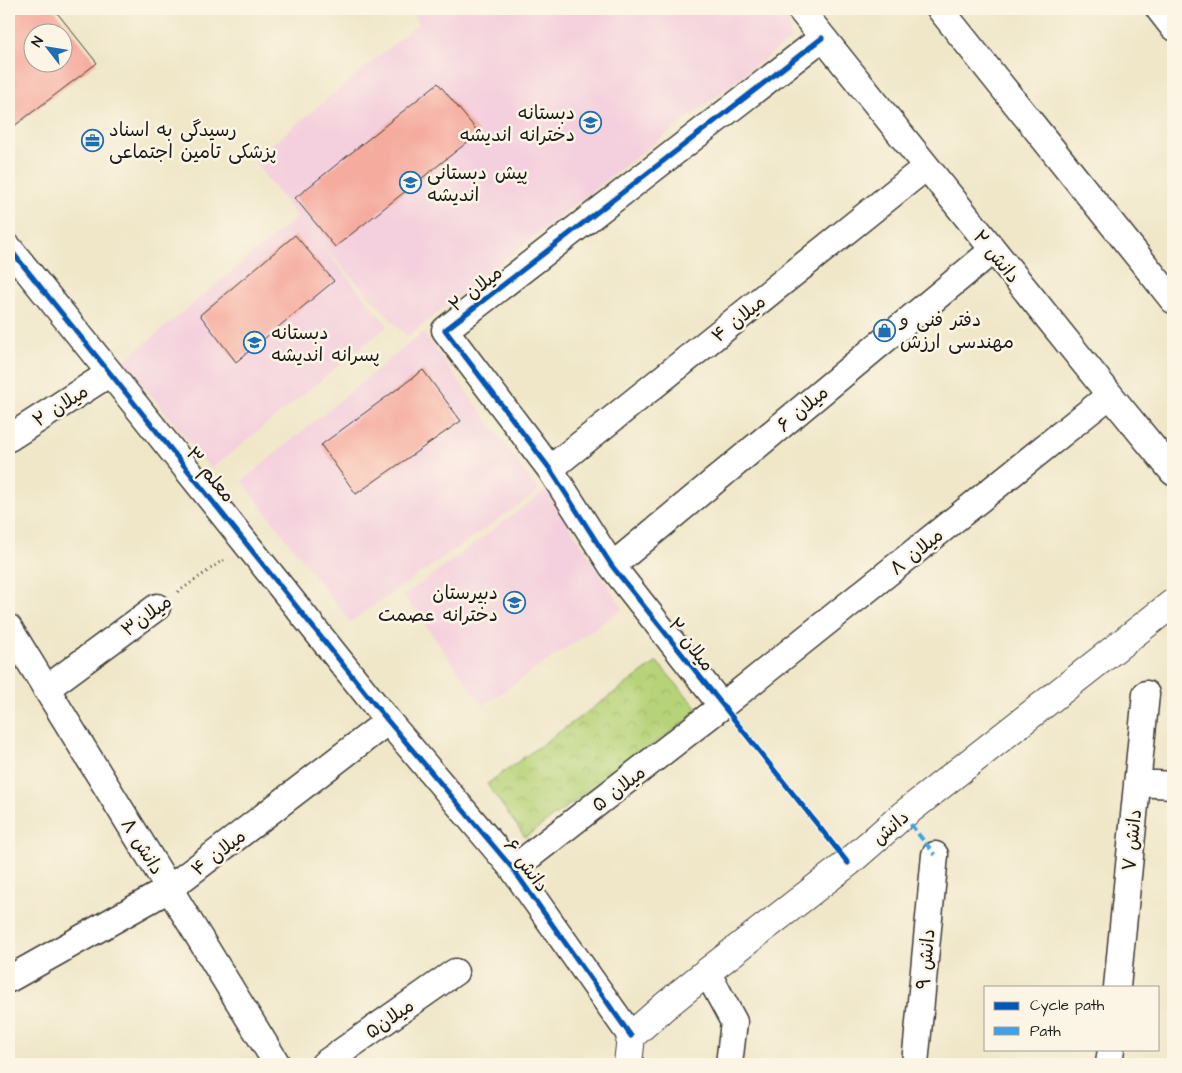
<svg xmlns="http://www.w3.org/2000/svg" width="1182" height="1073" font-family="'Architects Daughter','Playpen Sans Arabic',sans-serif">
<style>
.built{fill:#f4cfdd}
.park{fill:url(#park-crowns);stroke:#6a784a}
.building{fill:#f5ab9e;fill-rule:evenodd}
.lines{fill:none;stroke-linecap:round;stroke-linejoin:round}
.street-casing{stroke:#3c3a36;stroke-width:29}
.secondary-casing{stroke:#3c3a36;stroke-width:30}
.path{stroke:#3c3a36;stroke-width:3;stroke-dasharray:1 4;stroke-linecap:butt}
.street{stroke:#fff;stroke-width:26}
.secondary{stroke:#fff;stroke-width:28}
.quiet{stroke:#3da2ea;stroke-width:4;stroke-dasharray:8 4;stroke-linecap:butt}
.cycleway-casing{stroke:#fcf5e5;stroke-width:8}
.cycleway{stroke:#0057b8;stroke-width:5}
.labels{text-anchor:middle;stroke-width:5;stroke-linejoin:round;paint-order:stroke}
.poi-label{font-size:19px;fill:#1c1c1c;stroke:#fcf5e5;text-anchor:start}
.street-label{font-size:19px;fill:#1c1c1c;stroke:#fcf5e5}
</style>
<defs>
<pattern id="park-crowns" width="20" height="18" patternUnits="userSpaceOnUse" patternTransform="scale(1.25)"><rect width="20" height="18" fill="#b7d379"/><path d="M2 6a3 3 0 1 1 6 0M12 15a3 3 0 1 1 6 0" fill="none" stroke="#9db568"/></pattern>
</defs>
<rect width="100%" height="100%" fill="#fcf5e5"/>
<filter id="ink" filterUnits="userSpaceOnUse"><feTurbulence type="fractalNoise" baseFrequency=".02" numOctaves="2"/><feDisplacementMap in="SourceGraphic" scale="10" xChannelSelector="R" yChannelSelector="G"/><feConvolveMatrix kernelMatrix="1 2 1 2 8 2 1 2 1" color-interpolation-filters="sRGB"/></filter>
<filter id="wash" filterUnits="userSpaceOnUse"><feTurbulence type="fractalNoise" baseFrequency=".0096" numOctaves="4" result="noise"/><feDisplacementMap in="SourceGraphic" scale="20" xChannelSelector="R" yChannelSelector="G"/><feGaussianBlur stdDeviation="1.12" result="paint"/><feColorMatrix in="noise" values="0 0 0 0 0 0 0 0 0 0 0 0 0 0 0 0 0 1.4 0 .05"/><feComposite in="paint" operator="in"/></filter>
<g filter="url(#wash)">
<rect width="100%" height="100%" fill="#f0e7c9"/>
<path class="built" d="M411,9H780L789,19L791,39L571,207L407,337L306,227L388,326L211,469L124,361L297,217L253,160L418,24Z
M423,332L539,491L350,622L242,481Z
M546,490L623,609L483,705L404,596Z"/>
<path class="park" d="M657,662L700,711L525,837L487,784Z"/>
<g id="blocks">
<path class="building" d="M9,9H54L97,63L9,130V75L14,71L9,64ZM32,32H62V62H32Z
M438,83L479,133L335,247L295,198Z
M295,235L334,281L236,362L200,315Z
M423,370L461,421L356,494L321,445Z"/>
</g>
</g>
<g filter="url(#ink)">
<use href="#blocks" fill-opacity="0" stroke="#3c3a36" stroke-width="1"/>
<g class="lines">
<defs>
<path id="street" d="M800,9L1110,395L1173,472
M940,9L1173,300
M1159,9L1173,27
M9,248L110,373L388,721L513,869L631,1036
M9,438L110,373
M550,469L926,167
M612,566L993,250
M9,628L277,1064
M46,689L157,607
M722,706L612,566L550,469L445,330L822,38
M1137,783L1173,785
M513,869L722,706L1110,395
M707,972L734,1022L729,1064
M9,979L169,889L388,721
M1117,987L1146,694
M324,1064L455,972
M915,1064L935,855
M1109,1064L1111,1049"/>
<path id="secondary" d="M628,1064L631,1036L665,1006L707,972L848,863L903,815L1173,603"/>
</defs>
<use href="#street" class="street-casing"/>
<use href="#secondary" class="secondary-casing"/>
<path class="path" d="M178,592L226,558"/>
<use href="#street" class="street"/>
<use href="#secondary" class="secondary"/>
<path class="quiet" d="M903,815L935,855"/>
<defs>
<path id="cycleway" d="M822,38L445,330L550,469L612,566L848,863
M9,248L110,373L388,721L513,869L631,1036"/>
</defs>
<use href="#cycleway" class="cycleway-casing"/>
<use href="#cycleway" class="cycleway"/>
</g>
</g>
<defs>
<symbol id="school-ring" viewBox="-11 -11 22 22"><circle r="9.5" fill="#fcf5e5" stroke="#1f6fb2" stroke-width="1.5"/><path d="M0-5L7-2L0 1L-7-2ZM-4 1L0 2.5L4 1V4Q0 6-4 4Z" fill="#1f6fb2"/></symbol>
<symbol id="office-ring" viewBox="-11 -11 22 22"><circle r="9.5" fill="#fcf5e5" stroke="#1f6fb2" stroke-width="1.5"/><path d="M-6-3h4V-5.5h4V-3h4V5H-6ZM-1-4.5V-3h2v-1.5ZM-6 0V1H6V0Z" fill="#1f6fb2"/></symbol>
<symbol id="shop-ring" viewBox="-11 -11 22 22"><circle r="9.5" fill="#fcf5e5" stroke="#1f6fb2" stroke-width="1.5"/><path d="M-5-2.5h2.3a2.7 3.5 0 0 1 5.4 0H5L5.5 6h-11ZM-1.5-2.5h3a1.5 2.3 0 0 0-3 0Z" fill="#1f6fb2"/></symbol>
</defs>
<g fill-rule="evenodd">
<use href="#school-ring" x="578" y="110" width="25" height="25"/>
<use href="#office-ring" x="80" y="128" width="25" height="25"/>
<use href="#school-ring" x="398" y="170" width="25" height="25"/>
<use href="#shop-ring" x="872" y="318" width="25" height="25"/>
<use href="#school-ring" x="242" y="330" width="25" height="25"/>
<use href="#school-ring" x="502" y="590" width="25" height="25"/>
</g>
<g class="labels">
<g class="poi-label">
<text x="575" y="119" text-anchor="end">دبستانه<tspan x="575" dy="22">دخترانه اندیشه</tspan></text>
<text x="109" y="136">رسیدگی به اسناد<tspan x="109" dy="22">پزشکی تامین اجتماعی</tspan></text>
<text x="427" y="179">پیش دبستانی<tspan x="427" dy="22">اندیشه</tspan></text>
<text x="900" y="326">دفتر فنی و<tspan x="900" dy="22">مهندسی ارزش</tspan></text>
<text x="271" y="339">دبستانه<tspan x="271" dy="22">پسرانه اندیشه</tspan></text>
<text x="498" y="599" text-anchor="end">دبیرستان<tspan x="498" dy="22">دخترانه عصمت</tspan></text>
</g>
<g class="street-label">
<text transform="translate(997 256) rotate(51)" y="7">دانش ۲</text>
<text transform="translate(475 288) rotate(-38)" y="7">میلان ۲</text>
<text transform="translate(738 318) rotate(-39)" y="7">میلان ۴</text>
<text transform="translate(60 405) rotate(-33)" y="7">میلان ۲</text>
<text transform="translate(802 408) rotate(-40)" y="7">میلان ۶</text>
<text transform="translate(211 474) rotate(51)" y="7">معلم ۳</text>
<text transform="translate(916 551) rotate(-39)" y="7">میلان ۸</text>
<text transform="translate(146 615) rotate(-36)" y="7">میلان۳</text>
<text transform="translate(692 644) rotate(52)" y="7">میلان ۲</text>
<text transform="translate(618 788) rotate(-38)" y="7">میلان ۵</text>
<text transform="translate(890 827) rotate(-41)" y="7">دانش</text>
<text transform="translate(1131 840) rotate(-84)" y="7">دانش ۷</text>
<text transform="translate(143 846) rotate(58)" y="7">دانش ۸</text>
<text transform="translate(218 852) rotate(-38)" y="7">میلان ۴</text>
<text transform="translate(527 865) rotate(53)" y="7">دانش ۶</text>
<text transform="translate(925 959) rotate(-85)" y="7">دانش ۹</text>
<text transform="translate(389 1018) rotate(-35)" y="7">میلان۵</text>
</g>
</g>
<rect width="1182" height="1073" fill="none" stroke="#fcf5e5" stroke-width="30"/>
<rect x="984" y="986" width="175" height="65" fill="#fcf5e5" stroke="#a29e95"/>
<rect x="994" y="1002" width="25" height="8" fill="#0057b8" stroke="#a29e95"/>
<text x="1030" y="1010" font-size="15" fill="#1c1c1c">Cycle path</text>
<rect x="994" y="1027" width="25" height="8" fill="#3da2ea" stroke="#a29e95"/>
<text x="1030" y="1036" font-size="15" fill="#1c1c1c">Path</text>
<g transform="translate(48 48) rotate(301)"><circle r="24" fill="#fcf5e5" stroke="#a29e95"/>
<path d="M0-4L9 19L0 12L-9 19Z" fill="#1f6fb2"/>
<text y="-8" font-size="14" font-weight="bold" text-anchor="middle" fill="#1c1c1c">N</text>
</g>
</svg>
